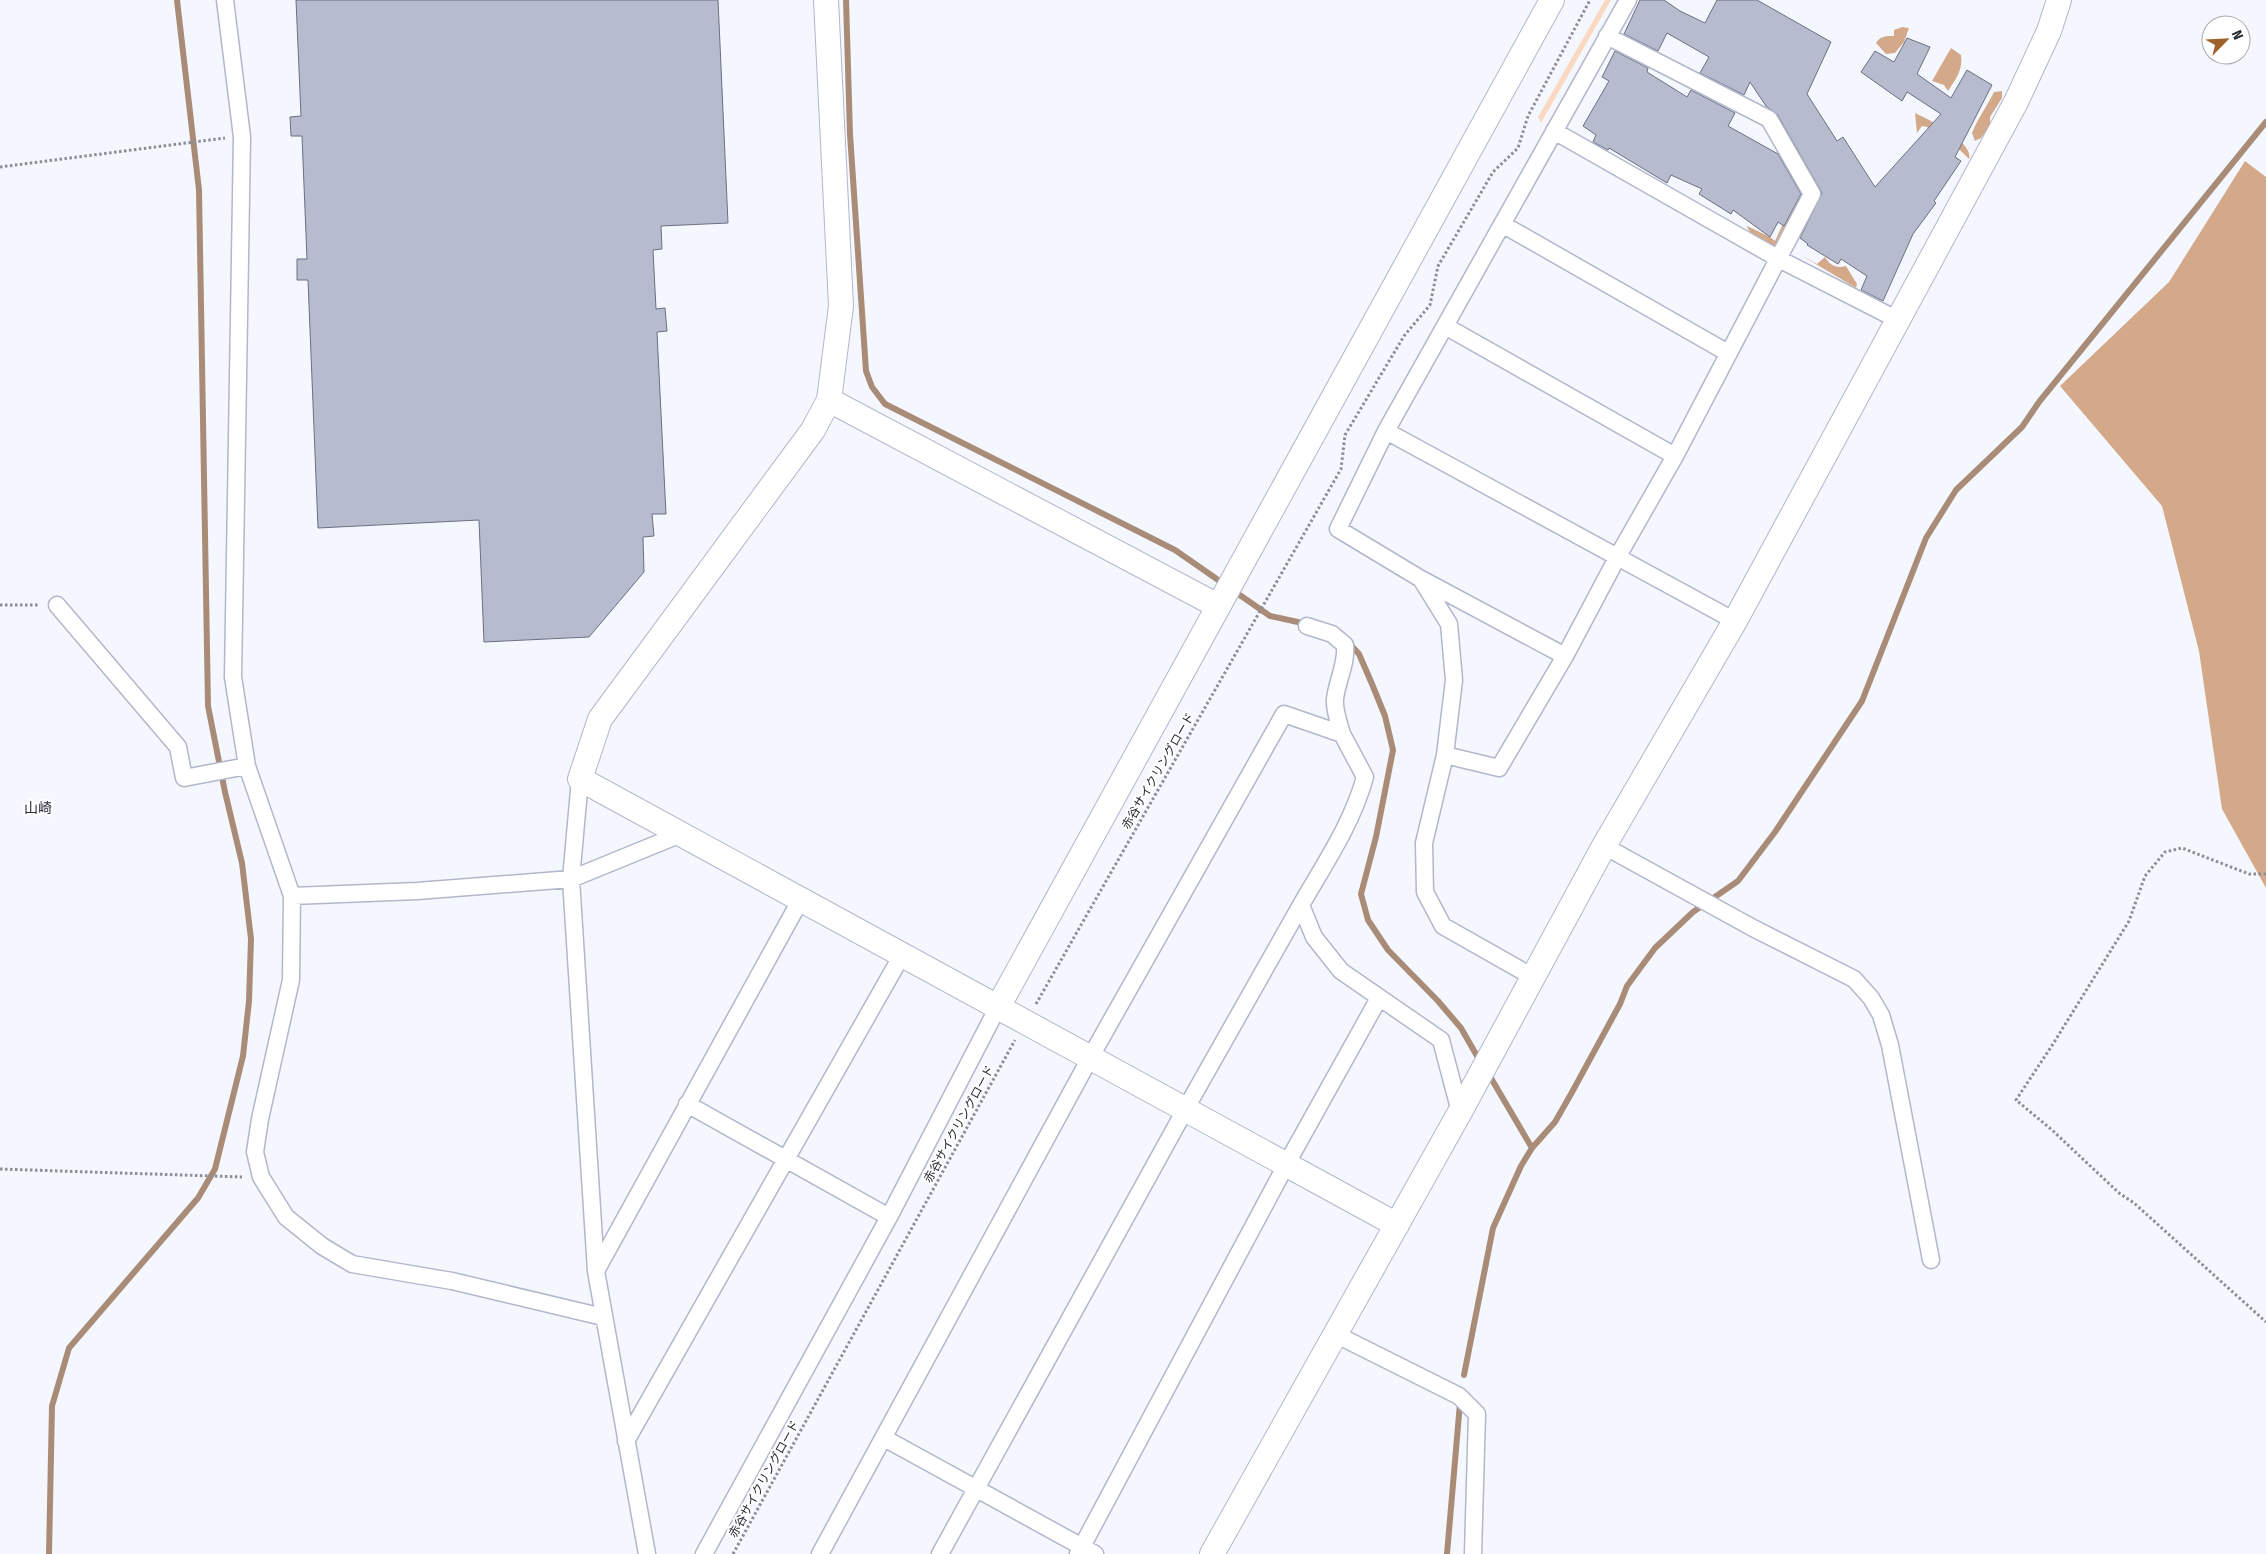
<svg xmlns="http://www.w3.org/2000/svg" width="2266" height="1554" font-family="'Fira Sans Condensed','Noto Sans JP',sans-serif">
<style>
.green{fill:#f9d9c2}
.forest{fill:#d3a98a}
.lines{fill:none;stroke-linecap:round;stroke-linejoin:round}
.stream{stroke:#a98c78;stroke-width:6}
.building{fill:#b6bbce;stroke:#6b6f81}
.street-casing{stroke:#b2b7ca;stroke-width:19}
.secondary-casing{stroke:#b2b7ca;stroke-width:26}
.path{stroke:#8c8e96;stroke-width:3;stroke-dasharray:2.5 2.5;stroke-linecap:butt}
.street{stroke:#fff;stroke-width:16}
.secondary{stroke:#fff;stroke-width:24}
.labels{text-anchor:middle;stroke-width:4.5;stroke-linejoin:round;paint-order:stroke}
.street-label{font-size:12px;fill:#272930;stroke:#fff}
.neighbourhood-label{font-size:14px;fill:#272a39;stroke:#fff}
</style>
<rect width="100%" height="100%" fill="#f5f7ff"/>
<path class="green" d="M1605,0H1611L1541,123L1538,117Z"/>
<path class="forest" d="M1902,27L1909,28L1904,42L1895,53L1886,54L1876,43C1880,36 1886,36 1894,36V30Z
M1951,48L1961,55C1963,70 1956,79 1948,91L1944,85L1932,81Z
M2002,91V98L1990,117V125L1981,138L1975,141L1972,133C1978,118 1987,106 1994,92Z
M1915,113C1930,120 1974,142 1969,159L1958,148L1927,127L1922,126L1917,133Z
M2245,161L2266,177V888L2222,809L2199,651L2162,506L2060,386L2169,282Z
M1801,197L1802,201L1776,246H1772C1765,237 1750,238 1747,226L1770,237L1775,241L1794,200Z
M1799,254L1817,264L1825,257C1830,265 1836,269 1846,266L1857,284L1856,288Z"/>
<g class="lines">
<path class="stream" d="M846,0L850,134L866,371L872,387L885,404L1175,550L1270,616L1307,624
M1349,643L1359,654L1372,684L1385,716L1393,750L1376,837L1361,894L1368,920L1388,950L1438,1001L1461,1028L1481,1063
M1488,1073L1532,1148
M1464,1375L1493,1228L1521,1166L1532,1148L1555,1122L1571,1094L1620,1004L1627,986L1655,948L1693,912L1738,881L1775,832L1862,701L1926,538L1956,490L2022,427L2039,402L2266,122
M49,1554L52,1406L69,1348L198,1198L215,1169L243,1056L249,1001L251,939L242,863L225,792L208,706L199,190L177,0
M1447,1554L1460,1403"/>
</g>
<path class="building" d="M296,0H718L728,223L661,226L662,249L653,250L656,309L665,308L667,331L657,332L666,514H652L654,536L643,537L644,572L589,637L484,642L479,520L318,528L308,280H297V259H307L302,136H291L290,117L301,116Z
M1640,0H1664L1680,11L1705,23L1717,0H1757L1831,42L1807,94L1837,141L1843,137L1875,187L1941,114L1907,92L1902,101L1861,72L1875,51L1894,62L1907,38L1930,47L1917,74L1951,98L1967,70L1992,85L1955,157L1961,161L1934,201L1936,203L1913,234L1883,301L1861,290L1867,276L1841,259L1838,264L1807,245L1808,244L1800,238L1822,193L1777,114L1766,106L1750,82L1744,95L1700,73L1709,57L1667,33L1658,51L1624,34Z
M1615,51L1648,68L1647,72L1687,97L1691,90L1735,113L1728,126L1778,154L1801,194L1784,226L1778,222L1770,237L1733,210L1731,214L1699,194L1702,189L1671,175L1667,183L1609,148L1608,150L1593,142L1596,135L1583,126L1609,81L1602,77Z"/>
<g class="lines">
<defs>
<path id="street" d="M225,0L242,137L233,677L247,766L292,896L291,980L260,1119L255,1152L261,1177L286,1217L322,1246L352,1264L452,1281L603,1317
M1554,131L1779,259L1898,320
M1502,224L1728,353
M1445,326L1675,456
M1386,431L1735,621
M1423,580L1565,656
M57,605L178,747L184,778L247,766
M1307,626L1332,634L1345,645C1347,663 1337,681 1335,699C1334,710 1339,723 1342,734
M1445,755L1499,768L1565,656L1618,556L1675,456L1812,194L1769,119L1607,36
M580,779L571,879L596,1271L647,1554
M1604,846L1753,928L1854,979L1871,998L1881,1015L1890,1045L1931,1260
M292,896L417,891L571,879L681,834
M1533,977L1443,926L1425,892L1424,843L1445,755L1454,680L1449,624L1421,579L1338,529L1386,431L1628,0
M687,1104L889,1217
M596,1271L801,899
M1335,1334L1459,1396L1477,1414L1473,1554
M884,1438L1095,1554
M626,1441L902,955
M704,1554L889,1217L998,1007
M820,1554L1090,1058L1284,714L1342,734L1365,777C1352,824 1325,863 1301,905L1314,937L1341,971L1441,1040L1460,1112
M940,1554L1185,1110L1301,905
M1078,1554L1286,1165L1379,998"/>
<path id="secondary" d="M826,0L841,306L829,400L813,430L600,719L580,779L1397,1225
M829,400L1218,606
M998,1007L1552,0
M1212,1554L1460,1112L1604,846L1735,621L2016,102L2049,31L2059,0"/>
</defs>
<use href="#street" class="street-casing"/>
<use href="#secondary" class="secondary-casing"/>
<path class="path" d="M0,167L225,138
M0,605H39
M2266,874H2249L2182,848L2165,852L2145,876L2129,921L2053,1044L2016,1100L2052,1130L2119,1193L2134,1203L2266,1322
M1036,1004L1341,469L1345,435L1404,336L1430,305L1438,266L1493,172L1518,148L1528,116L1590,0
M0,1169L242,1177
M733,1554L1015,1040"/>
<use href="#street" class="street"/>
<use href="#secondary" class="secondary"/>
</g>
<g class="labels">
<g class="street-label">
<text transform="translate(1158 771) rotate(-60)" y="4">赤谷サイクリングロード</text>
<text transform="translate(959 1124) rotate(-61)" y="4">赤谷サイクリングロード</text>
<text transform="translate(764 1479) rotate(-61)" y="4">赤谷サイクリングロード</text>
</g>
<g class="neighbourhood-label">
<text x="38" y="813">山崎</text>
</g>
</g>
<g transform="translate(2226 40) rotate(66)"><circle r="24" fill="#ffffff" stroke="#a9a9ac"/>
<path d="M0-4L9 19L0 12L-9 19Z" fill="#a1612a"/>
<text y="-8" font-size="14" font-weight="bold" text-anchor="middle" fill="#272930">N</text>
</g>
</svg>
